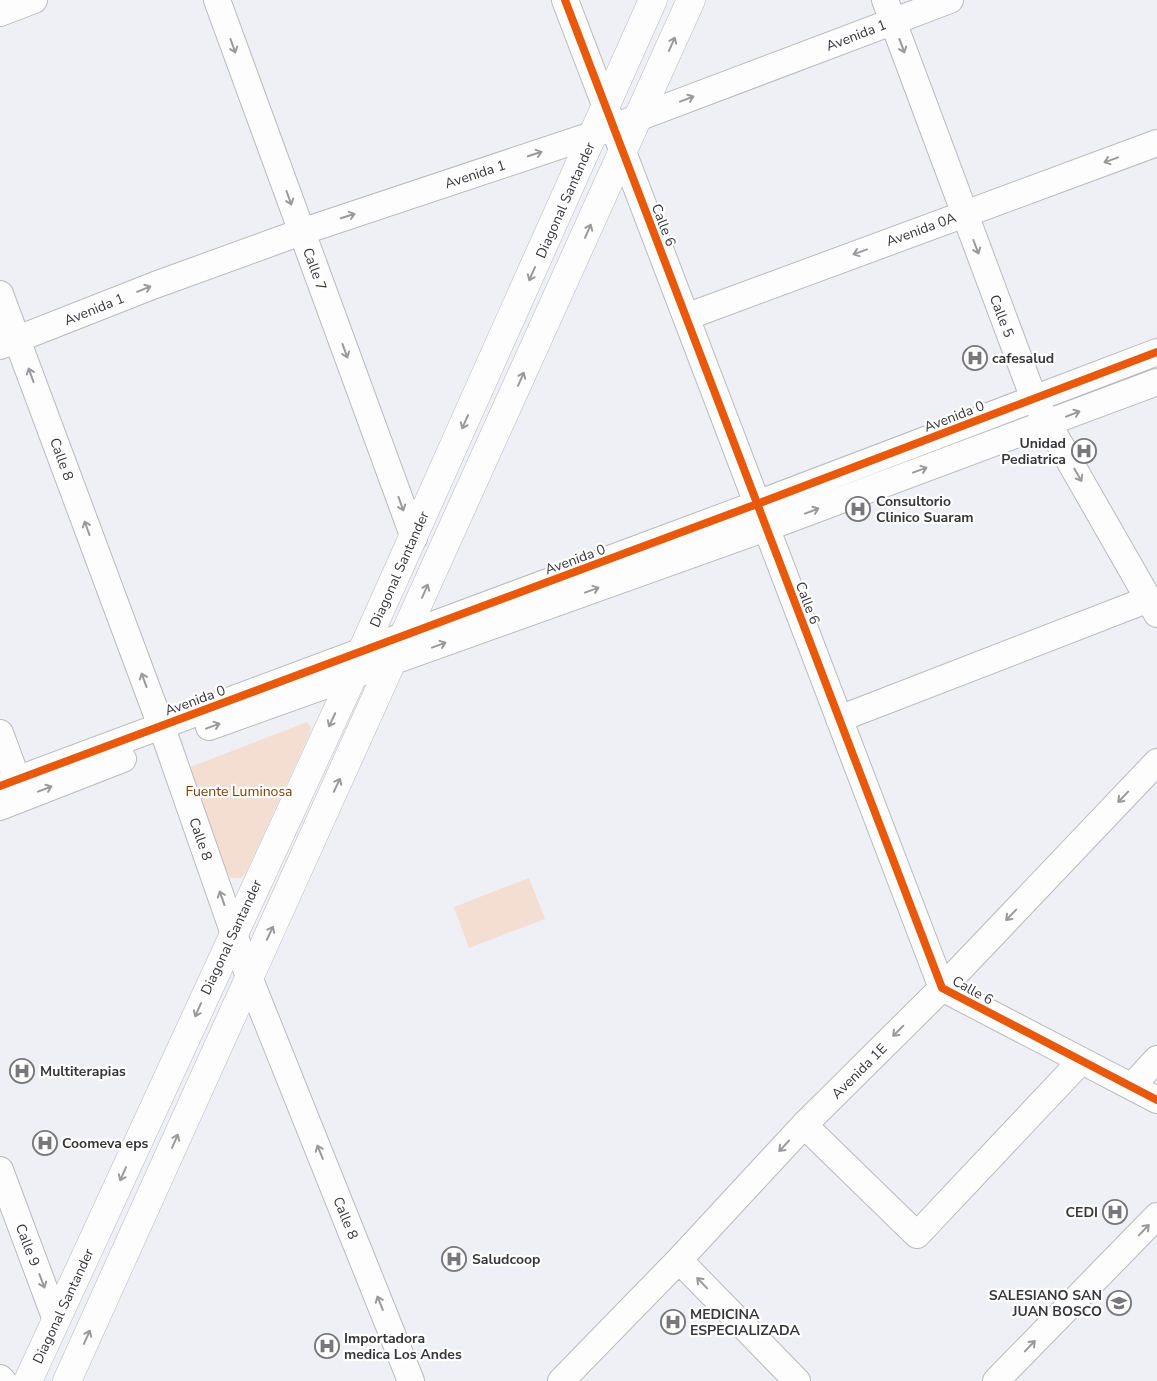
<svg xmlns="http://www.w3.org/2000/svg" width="1157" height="1381" font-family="'Nunito Sans',sans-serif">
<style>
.green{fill:#f4ddd1}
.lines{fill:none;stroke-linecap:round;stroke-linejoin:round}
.minor-casing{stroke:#b9babe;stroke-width:28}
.major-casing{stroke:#b9babe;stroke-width:29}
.minor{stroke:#fdfdfe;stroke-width:26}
.major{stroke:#fdfdfe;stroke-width:28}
.cycleway-casing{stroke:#fff;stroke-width:11}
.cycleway{stroke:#e8590c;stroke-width:8}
.oneway{stroke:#9a9a9c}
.labels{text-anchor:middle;stroke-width:4.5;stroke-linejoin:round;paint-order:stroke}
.street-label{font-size:14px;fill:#36363b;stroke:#fff}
.poi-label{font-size:14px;font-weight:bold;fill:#36363b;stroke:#fff;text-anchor:start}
.park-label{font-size:14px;fill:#7d3e00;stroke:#fff}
</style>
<rect width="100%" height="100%" fill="#eff0f6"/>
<path class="green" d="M307,722L311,727L310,733L246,872L241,878H231L226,870L188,768Z
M529,878L545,919L469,948L454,907Z"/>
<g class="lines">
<defs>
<path id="minor" d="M217,0L414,538
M565,0L942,988L1157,1100
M885,0L1034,399L1157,614
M0,13L34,0
M0,294L167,742L249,977L411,1381
M686,317L1157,143
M0,346L155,285L301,232L595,134L950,0
M839,719L1149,599
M209,727L766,528L1157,382
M0,733L17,779
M0,786L757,504L1157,352
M0,807L123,759
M1132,1086L1157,1059
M804,1125L917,1235L1081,1061
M0,1170L56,1320
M679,1260L797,1381
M0,1378L3,1381
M561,1381L679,1260L804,1125L942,988L1157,762
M996,1381L1157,1216"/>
<path id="major" d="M28,1381L353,676L362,651L653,0
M67,1381L691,0"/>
</defs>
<use href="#minor" class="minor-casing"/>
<use href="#major" class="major-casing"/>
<use href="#minor" class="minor"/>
<use href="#major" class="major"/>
<defs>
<path id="cycleway" d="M565,0L942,988L1157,1100
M0,786L757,504L1157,352"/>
</defs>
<use href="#cycleway" class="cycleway-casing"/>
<use href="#cycleway" class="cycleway"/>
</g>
<defs><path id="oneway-shaft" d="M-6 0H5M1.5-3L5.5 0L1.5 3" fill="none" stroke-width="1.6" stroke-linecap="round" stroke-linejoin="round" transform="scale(1.25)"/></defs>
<g class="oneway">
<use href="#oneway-shaft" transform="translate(672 44) rotate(-66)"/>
<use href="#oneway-shaft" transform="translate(233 46) rotate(70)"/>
<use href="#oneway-shaft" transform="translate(902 46) rotate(70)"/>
<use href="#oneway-shaft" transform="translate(687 99) rotate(-21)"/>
<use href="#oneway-shaft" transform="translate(535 154) rotate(-18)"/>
<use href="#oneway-shaft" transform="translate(1111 160) rotate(160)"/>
<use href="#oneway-shaft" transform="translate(289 198) rotate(70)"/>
<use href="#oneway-shaft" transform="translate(348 216) rotate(-18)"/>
<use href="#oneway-shaft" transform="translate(588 231) rotate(-66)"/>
<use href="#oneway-shaft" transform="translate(976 247) rotate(69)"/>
<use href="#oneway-shaft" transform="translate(860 252) rotate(160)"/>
<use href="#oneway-shaft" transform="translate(532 274) rotate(114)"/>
<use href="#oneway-shaft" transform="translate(144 289) rotate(-22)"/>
<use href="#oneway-shaft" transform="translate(345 351) rotate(70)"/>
<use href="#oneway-shaft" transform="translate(31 375) rotate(-110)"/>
<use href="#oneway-shaft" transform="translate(521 379) rotate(-66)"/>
<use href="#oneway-shaft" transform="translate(1073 414) rotate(-21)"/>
<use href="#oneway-shaft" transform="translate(465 422) rotate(114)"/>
<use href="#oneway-shaft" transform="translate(920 470) rotate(-20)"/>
<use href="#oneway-shaft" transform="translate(1078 475) rotate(60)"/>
<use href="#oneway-shaft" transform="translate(401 504) rotate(70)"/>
<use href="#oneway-shaft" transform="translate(812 511) rotate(-21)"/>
<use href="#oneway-shaft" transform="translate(87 528) rotate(-110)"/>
<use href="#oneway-shaft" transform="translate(592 590) rotate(-20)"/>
<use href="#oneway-shaft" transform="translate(425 591) rotate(-66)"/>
<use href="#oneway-shaft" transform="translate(439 645) rotate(-20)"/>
<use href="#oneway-shaft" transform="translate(144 680) rotate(-110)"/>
<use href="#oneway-shaft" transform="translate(332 720) rotate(115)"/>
<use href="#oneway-shaft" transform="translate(213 726) rotate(-20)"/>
<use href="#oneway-shaft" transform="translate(337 785) rotate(-65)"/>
<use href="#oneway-shaft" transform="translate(45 789) rotate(-21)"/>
<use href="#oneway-shaft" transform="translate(1123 797) rotate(134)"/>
<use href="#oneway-shaft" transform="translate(222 898) rotate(-109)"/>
<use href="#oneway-shaft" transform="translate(1011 915) rotate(134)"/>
<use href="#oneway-shaft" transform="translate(270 933) rotate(-65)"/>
<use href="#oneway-shaft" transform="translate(198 1010) rotate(114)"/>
<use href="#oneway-shaft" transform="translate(898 1031) rotate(135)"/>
<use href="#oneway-shaft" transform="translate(175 1141) rotate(-66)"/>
<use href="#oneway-shaft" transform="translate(784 1146) rotate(133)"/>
<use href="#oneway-shaft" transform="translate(320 1152) rotate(-112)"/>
<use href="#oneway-shaft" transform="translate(123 1174) rotate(114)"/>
<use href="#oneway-shaft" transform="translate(1144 1230) rotate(-46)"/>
<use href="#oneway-shaft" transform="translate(42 1281) rotate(69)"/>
<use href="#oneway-shaft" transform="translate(702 1283) rotate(-134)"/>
<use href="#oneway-shaft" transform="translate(380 1303) rotate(-112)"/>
<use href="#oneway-shaft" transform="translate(87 1337) rotate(-66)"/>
<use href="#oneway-shaft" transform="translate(1030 1346) rotate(-46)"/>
</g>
<defs>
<symbol id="hospital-ring" viewBox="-11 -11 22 22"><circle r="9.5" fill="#fff" stroke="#77777c" stroke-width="1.5"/><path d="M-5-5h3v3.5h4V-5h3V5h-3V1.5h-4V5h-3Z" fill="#77777c"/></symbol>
<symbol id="university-ring" viewBox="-11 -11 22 22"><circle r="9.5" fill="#fff" stroke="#77777c" stroke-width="1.5"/><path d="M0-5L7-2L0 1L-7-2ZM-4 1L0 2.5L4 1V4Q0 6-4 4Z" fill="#77777c"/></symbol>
</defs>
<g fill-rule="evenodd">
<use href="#hospital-ring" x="961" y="344" width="28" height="28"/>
<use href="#hospital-ring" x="1070" y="437" width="28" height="28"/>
<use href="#hospital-ring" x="844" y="495" width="28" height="28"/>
<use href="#hospital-ring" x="8" y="1057" width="28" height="28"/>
<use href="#hospital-ring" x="31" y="1129" width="28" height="28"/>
<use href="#hospital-ring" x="1101" y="1198" width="28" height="28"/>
<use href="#hospital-ring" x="440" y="1245" width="28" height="28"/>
<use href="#university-ring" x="1105" y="1289" width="28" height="28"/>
<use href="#hospital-ring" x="659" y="1308" width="28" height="28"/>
<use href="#hospital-ring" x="313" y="1332" width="28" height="28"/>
</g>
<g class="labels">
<g class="street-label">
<text transform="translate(856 35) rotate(-21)" y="5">Avenida 1</text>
<text transform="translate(475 174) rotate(-18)" y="5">Avenida 1</text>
<text transform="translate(565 200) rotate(-66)" y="5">Diagonal Santander</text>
<text transform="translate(664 225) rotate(69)" y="5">Calle 6</text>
<text transform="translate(921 229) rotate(-20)" y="5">Avenida 0A</text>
<text transform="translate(315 269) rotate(70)" y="5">Calle 7</text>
<text transform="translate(94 309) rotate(-22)" y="5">Avenida 1</text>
<text transform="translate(1002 316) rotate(69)" y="5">Calle 5</text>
<text transform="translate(954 416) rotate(-21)" y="5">Avenida 0</text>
<text transform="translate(62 459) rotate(70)" y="5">Calle 8</text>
<text transform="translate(575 559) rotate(-20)" y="5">Avenida 0</text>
<text transform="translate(399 569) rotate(-66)" y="5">Diagonal Santander</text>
<text transform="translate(808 603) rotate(69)" y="5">Calle 6</text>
<text transform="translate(195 700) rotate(-20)" y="5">Avenida 0</text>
<text transform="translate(201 839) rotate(71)" y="5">Calle 8</text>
<text transform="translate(231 937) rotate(-65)" y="5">Diagonal Santander</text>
<text transform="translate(973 990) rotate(29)" y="5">Calle 6</text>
<text transform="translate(859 1071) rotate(-45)" y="5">Avenida 1E</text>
<text transform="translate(346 1218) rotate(68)" y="5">Calle 8</text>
<text transform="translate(28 1245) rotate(69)" y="5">Calle 9</text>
<text transform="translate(63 1306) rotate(-65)" y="5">Diagonal Santander</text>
</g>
<g class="poi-label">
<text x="992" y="363">cafesalud</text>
<text x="1066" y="448" text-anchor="end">Unidad<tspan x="1066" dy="16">Pediatrica</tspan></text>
<text x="876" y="506">Consultorio<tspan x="876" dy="16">Clinico Suaram</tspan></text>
<text x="40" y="1076">Multiterapias</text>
<text x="62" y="1148">Coomeva eps</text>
<text x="1098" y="1217" text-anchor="end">CEDI</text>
<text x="472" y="1264">Saludcoop</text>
<text x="1102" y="1300" text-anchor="end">SALESIANO SAN<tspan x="1102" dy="16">JUAN BOSCO</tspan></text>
<text x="690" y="1319">MEDICINA<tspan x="690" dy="16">ESPECIALIZADA</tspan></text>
<text x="344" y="1343">Importadora<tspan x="344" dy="16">medica Los Andes</tspan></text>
</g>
<g class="park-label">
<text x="239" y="796">Fuente Luminosa</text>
</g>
</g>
</svg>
